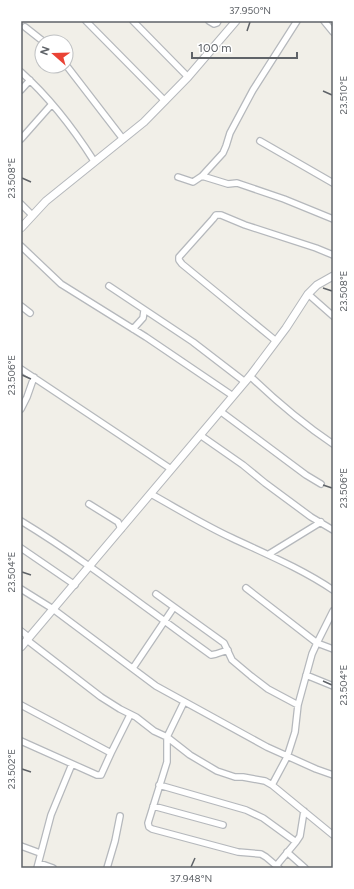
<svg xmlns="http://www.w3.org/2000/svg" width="354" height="889" font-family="Figtree,sans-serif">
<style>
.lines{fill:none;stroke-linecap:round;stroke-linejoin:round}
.minor-casing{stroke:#b5b8bc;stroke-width:8}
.tertiary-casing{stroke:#b5b8bc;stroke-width:9}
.minor{stroke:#fff;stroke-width:5.5}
.tertiary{stroke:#fff;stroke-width:7}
.ticks{fill:none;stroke:#5f6368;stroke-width:1.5}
.neatline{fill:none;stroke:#5f6368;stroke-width:1.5}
.ticks-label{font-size:10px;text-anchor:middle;fill:#5f6368}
</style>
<rect width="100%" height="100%" fill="#f1efe8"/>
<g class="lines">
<defs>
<path id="minor" d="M86,21L165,101
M133,21L188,77
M209,21L214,24L217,23L218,21
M324,21L333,32
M25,27L44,42
M66,65L123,139
M21,72C50,98 73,128 94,161
M21,90L30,80
M21,139L52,104
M260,141L333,183
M202,176L223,153L226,146L230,133L253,90L297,21
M178,177L193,182L202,176L228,184L237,183L284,199L333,219
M21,204L32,215
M21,246L61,284L146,337L233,396
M109,286L193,342L245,382
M308,294L333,316
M21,306L30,313
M133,329L143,318L144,311
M276,341L182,264L179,260V257L213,219L216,215H221L245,225L316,248L333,255
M21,369L171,469
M250,376C276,401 303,424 333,444
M21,409L27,397L34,377
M220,411L306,475L321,484
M200,435L243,465L265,483L311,517L333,530
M151,494C178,509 204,525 232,538C266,554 302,569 333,590
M89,504L118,522L121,529
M21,521C87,561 148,610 211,655L216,654L228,650
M21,548L75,585
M269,554L321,522
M246,588L317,643L333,649
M21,589L53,609L156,686L267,747L316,769L333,775
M156,594L224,643L232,660L251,676L268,689L298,705
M21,631L26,635L27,640L101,697L120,709L136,717L154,731L167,737L190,755L217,771L235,777H243L265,781L272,785L287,757L295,732L298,705L312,654L317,643L333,611
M133,668L174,607
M306,675L333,686
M184,702L167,737V762L148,823L149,827L152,829L238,852L261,854L266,857L279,868
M21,705L111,753L130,715
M21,741L97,775H101L111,753
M159,785L246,810L263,818L296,842L300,836L304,811
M272,785L333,835
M153,806L223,825
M21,846L40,853
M287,852L305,868
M39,863L53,868
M276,866L296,842
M37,868L51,815L72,764
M107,868L115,841L120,816"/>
<path id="tertiary" d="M21,228L46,201L144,122L188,77L236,21
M21,647L250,376L286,328L308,294L317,285L333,276"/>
</defs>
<use href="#minor" class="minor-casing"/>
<use href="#tertiary" class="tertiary-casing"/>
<use href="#minor" class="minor"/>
<use href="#tertiary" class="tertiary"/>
</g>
<path class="ticks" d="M247,31L250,22M323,91L332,95M22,178L31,182M323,288L332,291M22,375L31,379M323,485L332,488M22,572L31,575M323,681L332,685M22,769L31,772M191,867L195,858"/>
<rect width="354" height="889" fill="none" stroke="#ffffff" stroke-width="44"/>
<g transform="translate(54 54) rotate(290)"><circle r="19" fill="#ffffff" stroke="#bfc1c3"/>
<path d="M0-3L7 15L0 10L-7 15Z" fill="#ea4335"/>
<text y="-6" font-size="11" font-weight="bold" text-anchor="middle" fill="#5f6368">N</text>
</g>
<path d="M192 52v6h105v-6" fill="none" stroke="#5f6368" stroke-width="2"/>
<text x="198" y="52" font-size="12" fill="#5f6368" stroke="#ffffff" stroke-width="3" paint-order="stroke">100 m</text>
<rect x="22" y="22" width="310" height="845" class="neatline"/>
<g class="ticks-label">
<text x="250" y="14">37.950°N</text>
<text transform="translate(343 95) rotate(-90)" y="4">23.510°E</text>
<text transform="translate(11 178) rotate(-90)" y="4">23.508°E</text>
<text transform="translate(343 291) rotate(-90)" y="4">23.508°E</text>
<text transform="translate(11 375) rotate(-90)" y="4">23.506°E</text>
<text transform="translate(343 488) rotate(-90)" y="4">23.506°E</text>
<text transform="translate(11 572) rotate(-90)" y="4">23.504°E</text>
<text transform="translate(343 685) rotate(-90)" y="4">23.504°E</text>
<text transform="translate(11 769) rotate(-90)" y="4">23.502°E</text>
<text x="191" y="882">37.948°N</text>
</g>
</svg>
